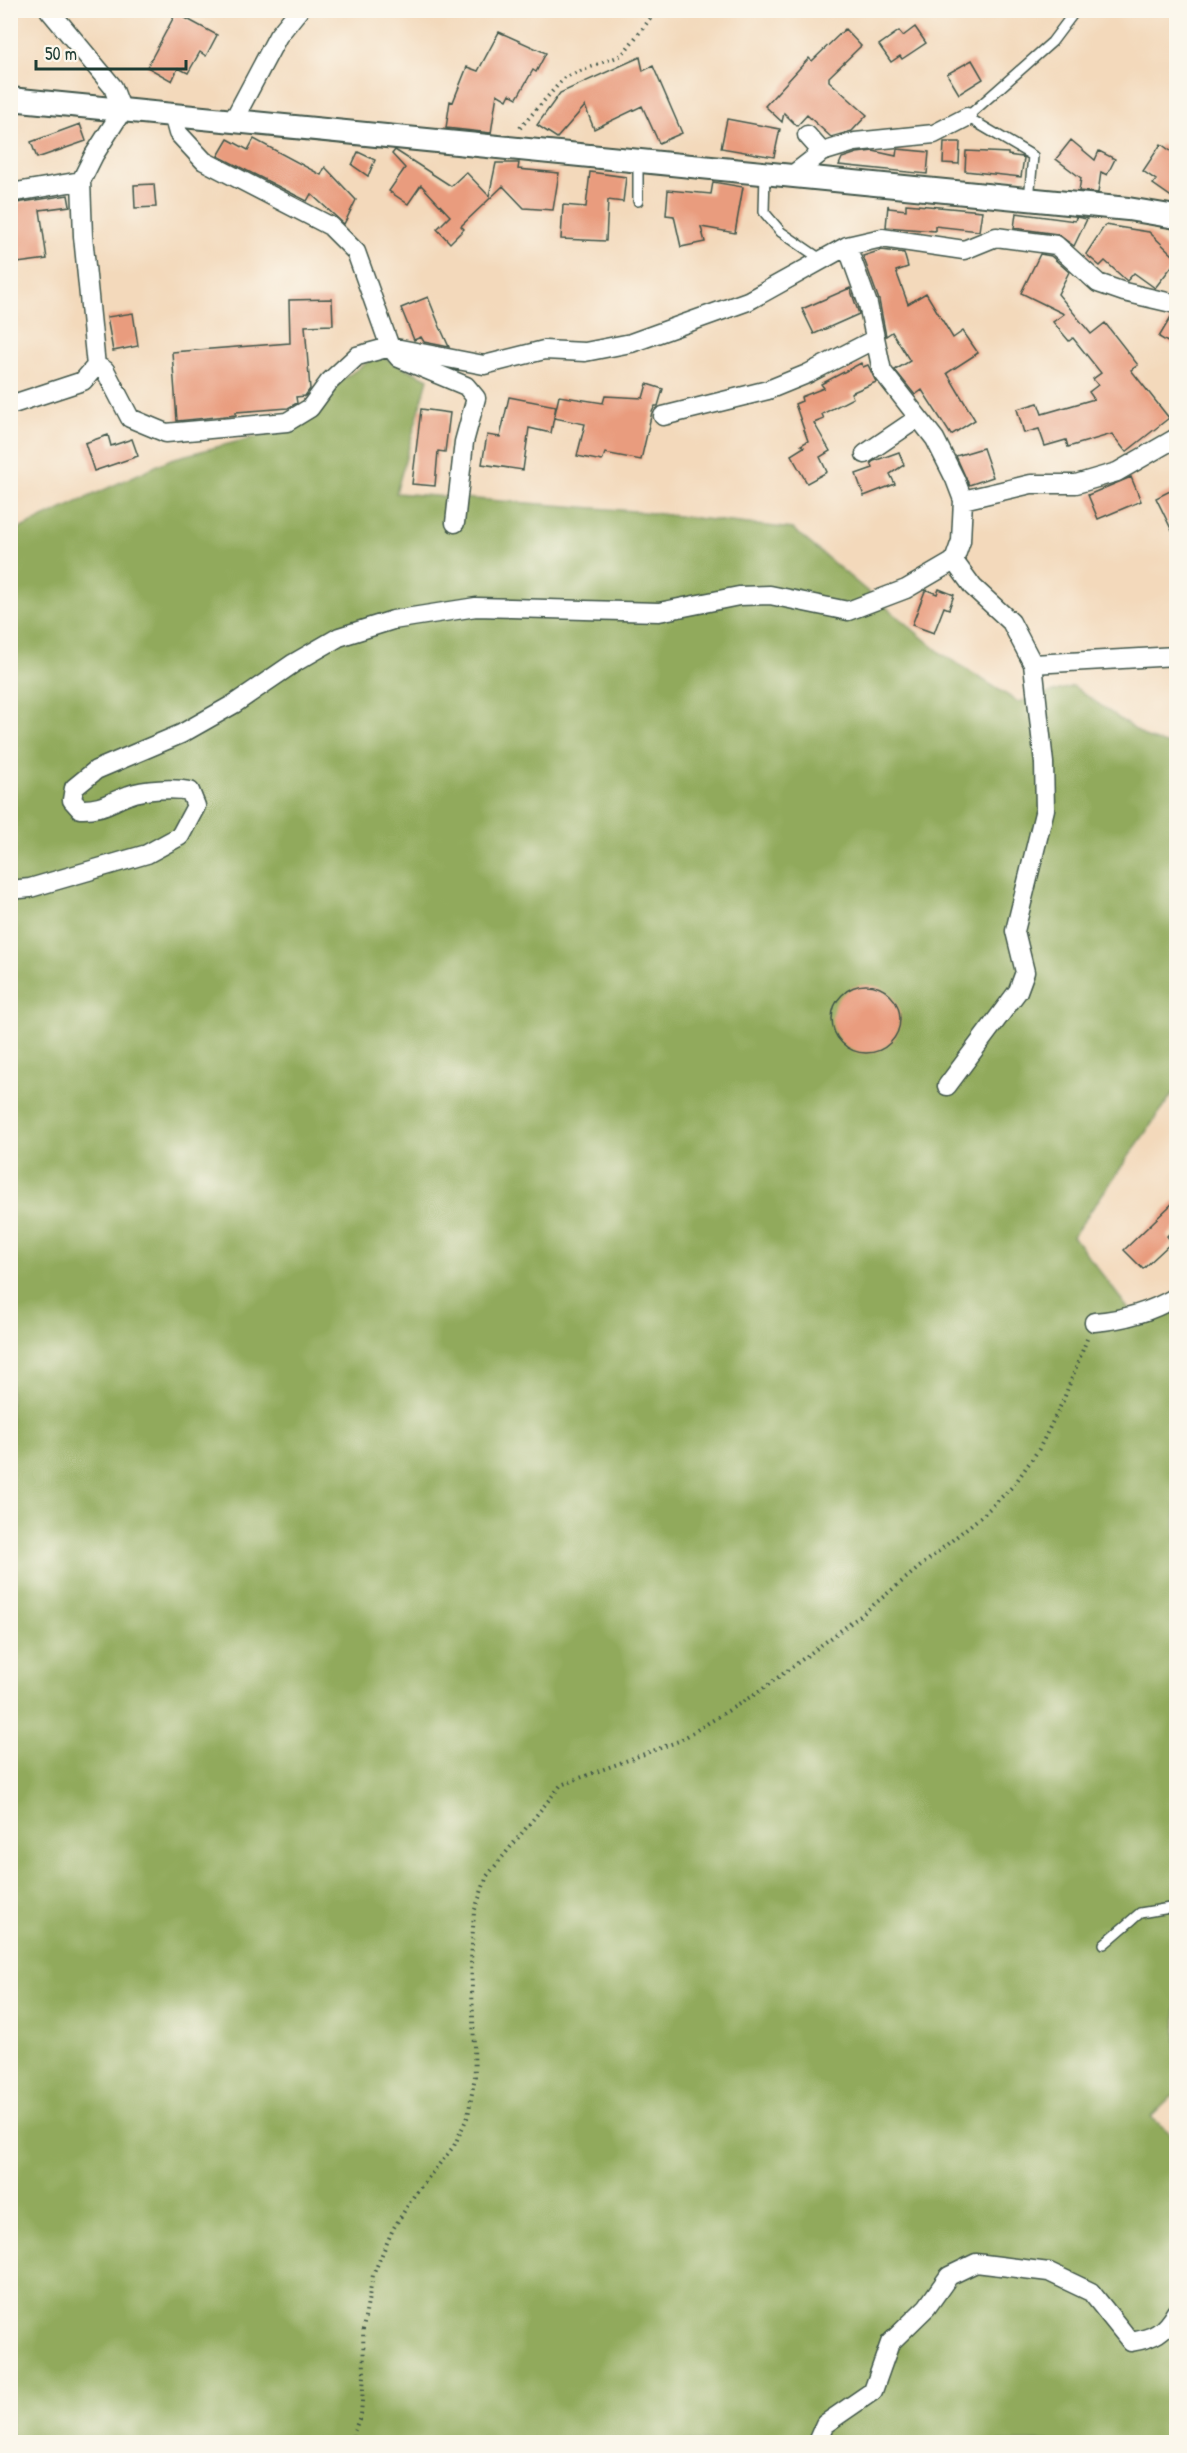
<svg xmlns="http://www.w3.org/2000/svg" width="1187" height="2453" font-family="'Patrick Hand',sans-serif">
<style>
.forest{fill:#91aa5c;stroke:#587448;stroke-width:1.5}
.building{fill:#e99c7e}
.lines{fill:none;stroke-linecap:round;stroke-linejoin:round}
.service-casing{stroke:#3f5448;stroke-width:12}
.minor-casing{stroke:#3f5448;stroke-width:21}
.tertiary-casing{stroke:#3f5448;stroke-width:26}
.path{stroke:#3f5448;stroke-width:4;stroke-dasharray:1.5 4.5;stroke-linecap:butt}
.service{stroke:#fff;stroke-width:9}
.minor{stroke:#fff;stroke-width:18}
.tertiary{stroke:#fff;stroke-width:22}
</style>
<rect width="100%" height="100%" fill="#fbf7ec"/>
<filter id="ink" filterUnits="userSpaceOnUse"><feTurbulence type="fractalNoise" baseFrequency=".0167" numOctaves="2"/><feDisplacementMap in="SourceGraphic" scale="12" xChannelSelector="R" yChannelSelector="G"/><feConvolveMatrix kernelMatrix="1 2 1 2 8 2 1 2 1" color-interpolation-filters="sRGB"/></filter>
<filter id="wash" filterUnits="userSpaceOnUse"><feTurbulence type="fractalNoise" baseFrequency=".008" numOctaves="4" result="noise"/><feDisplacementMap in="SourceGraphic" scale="24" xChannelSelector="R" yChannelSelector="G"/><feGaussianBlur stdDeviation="1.35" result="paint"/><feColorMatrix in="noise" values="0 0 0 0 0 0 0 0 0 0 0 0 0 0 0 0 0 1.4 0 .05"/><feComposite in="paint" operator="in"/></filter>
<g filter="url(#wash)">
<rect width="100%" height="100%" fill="#f3d9bb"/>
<path class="forest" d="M378,355L428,379L396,493L634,511L793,529L942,654L1018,702L1073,686L1147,738L1176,747V1089L1073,1236L1139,1323L1176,1299V2093L1151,2117L1176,2138V2442H11L10,533L171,459L289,428L343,379Z"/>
<g id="blocks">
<path class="building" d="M176,13L217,35L206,56L200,52L188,73L178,68L172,81L147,67Z
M915,27L926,43L902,59L900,56L891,62L879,45L899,31L903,36Z
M845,29L861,46L829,77V81L867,115L852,131L831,137L807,115L797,126L784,113L782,122L765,106L809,58L812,61Z
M499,32L546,53L536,72L533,70L517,98L510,94L507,100L497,94L491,133L446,128L450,101L453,102L467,67L478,71Z
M640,57L643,71L653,66L682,133L659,143L642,106L594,129L585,106L557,138L537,125L560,93Z
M972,60L983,79L959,94L947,74Z
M727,119L780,129L774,157L721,148Z
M80,124L86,141L37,158L31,142Z
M228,139L248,150L254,139L321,175L325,167L356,200L344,224L311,194L307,201L218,156Z
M1071,140L1095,160L1099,151L1115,159L1107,175L1101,172L1098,193L1079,191L1081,178L1056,159Z
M944,142H960L959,164L943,163Z
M1161,144L1176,155V200L1153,184L1156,180L1143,171Z
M897,149L929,152L927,174L839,165L842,158L857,153L873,151L896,156Z
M395,150L451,186L466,172L489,196L496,163H519L518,169L559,173L553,210L524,208L503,186L461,226L464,229L450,243L437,229L450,216L421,185L408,204L389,191L405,168L392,154Z
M966,151L1008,153V155L1022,157L1024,158L1021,177L965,171Z
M358,152L375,160L368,176L352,165Z
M590,172L626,177L623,202L608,200L606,241L561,239L563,205L586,207Z
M713,182L743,187L735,233L701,227L705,242L681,247L674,216L666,215L668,190L711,194Z
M154,184L156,207L135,208L134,185Z
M68,195L70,206L40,210L47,259L10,264V204Z
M906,204L982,211L979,231L935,226V231L886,227L888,205L889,208L906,210Z
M1016,213L1075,221L1076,217L1087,219L1074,246L1057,234L1014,228Z
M1105,225L1149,232L1176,258V261L1155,288L1134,273L1127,281L1105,261L1100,266L1086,254Z
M882,250L904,253L908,267L896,271L908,304L926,293L953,338L963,331L978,353L947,373L975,420L951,435L922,390L915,395L895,370L910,361L892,332L886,336L879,300L863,256Z
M1040,254L1051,256L1069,272L1058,294L1091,334L1105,323L1138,365L1131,370L1169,418L1126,452L1112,434L1068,447L1066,440L1045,446L1039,429L1024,433L1017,409L1038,403L1042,414L1094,399L1089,392L1098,385L1093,379L1101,373L1073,338L1069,341L1053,322L1064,314L1021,293Z
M850,288L859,314L814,334L802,309Z
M428,297L440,327L449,347L424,342L421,337L414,340L401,308Z
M332,299L333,325L305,326L310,389L305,396L296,397L297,403L288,408L236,412V415L177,421L172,352L290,343L289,300Z
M133,313L138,346L113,351L107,317Z
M1172,315H1176V347L1159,337Z
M861,363L863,367L868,365L876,382L851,393L853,398L822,414L824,419L814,423L830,451L820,457L827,472L807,483L791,455L804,447L801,445L808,441L795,404L802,401L801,397L824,388L821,384Z
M647,384L663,389L658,406H655L652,412L641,460L605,453L602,461L577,456L585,424L554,418L559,396L603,403L605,396L643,398Z
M509,397L556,406L551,433L529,428L523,470L482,464L487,435L500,437Z
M421,409L450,413L445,452L438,451L435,486L412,484Z
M108,435L111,446L132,439L138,456L94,471L85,443Z
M983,448L993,477L969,485L956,456Z
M899,452L904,465L890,474L895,484L864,496L856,474L873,468L871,463L874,461Z
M1131,477L1141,501L1098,519L1088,495Z
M1176,488V539L1156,498Z
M939,589L954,595L949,609L944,607L934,633L912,625L925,591L927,590L937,594Z
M832 1019a34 34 0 1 1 68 0a34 34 0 1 1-68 0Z
M1176,1200V1227L1167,1236L1172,1242L1143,1269L1124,1250Z"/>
</g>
</g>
<g filter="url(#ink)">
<use href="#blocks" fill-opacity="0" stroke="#3f5448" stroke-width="1.5"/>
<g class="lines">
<defs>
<path id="service" d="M638,160V201
M765,173L764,212L781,232L822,260
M1029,199L1033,156L967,117L1052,42L1076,10
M1104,1944L1140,1913L1176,1907"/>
<path id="minor" d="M49,10L113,87L122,111L94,155L81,181L83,236L96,366
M173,115L178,133L204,161L330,226L356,252L390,347L399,358L466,386L476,398L464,442L455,523
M233,121L278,36L299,10
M807,135L822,152
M791,176L822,152L855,142L934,134L967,117
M10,193L81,181
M847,246L868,304L882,371L935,439L955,479L963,500
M10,405L83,381L96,366L105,370L130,418L166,433L287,422L310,408L329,382L357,356L390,347L484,365L544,350L585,352L631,343L748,301L847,246L882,238L964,250L996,237L1056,245L1098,283L1124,292L1176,304
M663,416L768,390L807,374L875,339
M865,454L918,418
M1033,664L1176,656
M10,890L30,888L147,854L180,836L196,806L190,791C174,788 144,789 129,795C110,802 101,810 80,809L72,800L74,788L96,770L181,734L234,704L294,663L339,637L393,620L476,607L659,612L739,596L770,595L848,611L906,589L954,561L961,541L963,500L1031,484H1076L1117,472L1176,438
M947,1086L1018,991L1025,972L1015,931L1045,809L1044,763L1033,664L1011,622L973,587L954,561
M1094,1322C1122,1320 1152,1311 1176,1297
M817,2442L825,2424L873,2391L890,2343L927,2307L949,2276L976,2263L1049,2272L1091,2292L1131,2342C1154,2338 1164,2333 1176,2312"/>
<path id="tertiary" d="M10,99L1128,209L1176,217"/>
</defs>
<use href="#service" class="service-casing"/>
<use href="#minor" class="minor-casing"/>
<use href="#tertiary" class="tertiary-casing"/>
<path class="path" d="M520,128L565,77L622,55L657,10
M350,2442L361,2414L364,2376L363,2329L373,2275L393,2229L415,2194L454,2146L468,2116L475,2076L471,1960L474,1912L487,1876L561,1785L679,1741L760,1691L860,1616L984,1514L1014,1485L1039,1449L1063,1401L1087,1339"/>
<use href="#service" class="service"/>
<use href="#minor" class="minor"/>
<use href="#tertiary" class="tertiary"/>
</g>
</g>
<rect width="1187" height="2453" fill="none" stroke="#fbf7ec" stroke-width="36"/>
<path d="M36 60v9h150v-9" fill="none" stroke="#1f3d34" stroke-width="3"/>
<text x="45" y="60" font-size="18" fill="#1f3d34" stroke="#fbf7ec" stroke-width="4.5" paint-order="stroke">50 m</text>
</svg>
